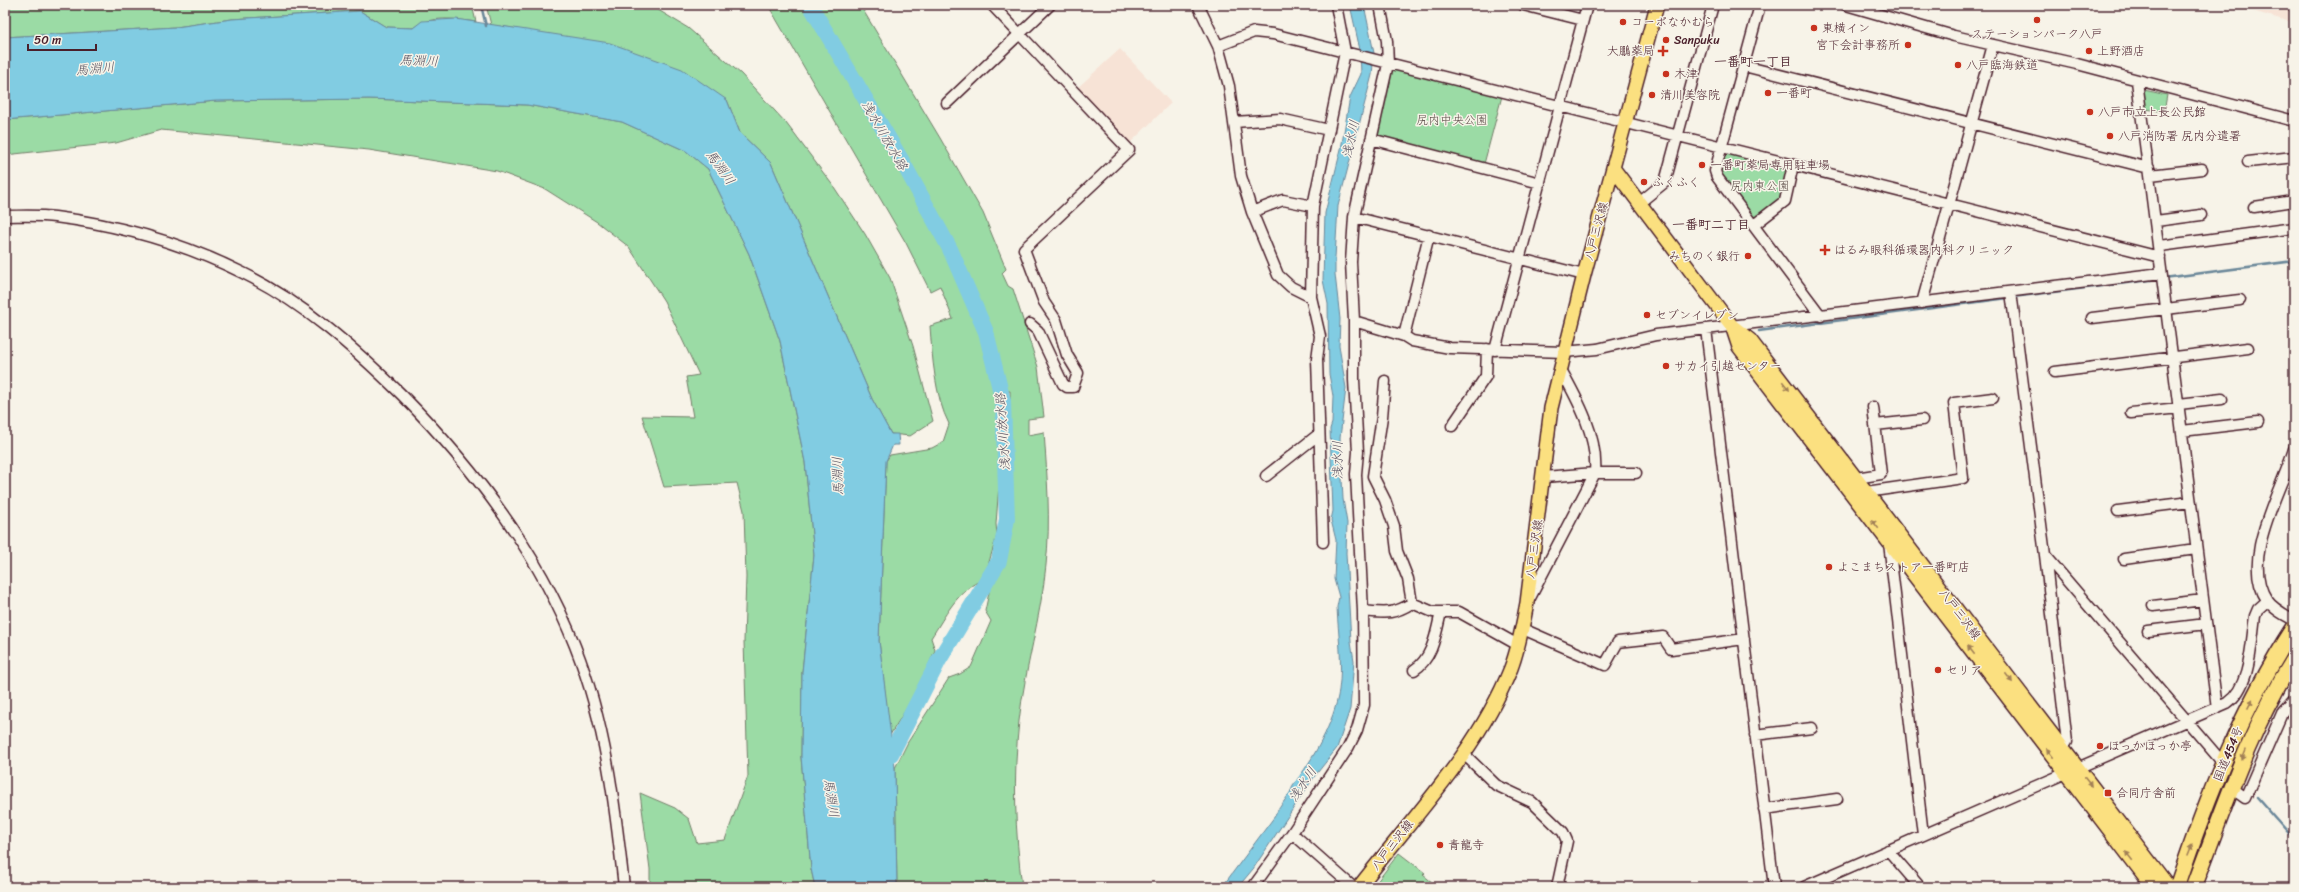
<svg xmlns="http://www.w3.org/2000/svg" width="2299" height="892" font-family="Sriracha,'Klee One',sans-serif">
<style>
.built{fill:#f7e3d6}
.green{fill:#9bdba5;stroke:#727d68}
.water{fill:#81cce2;stroke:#6b8799}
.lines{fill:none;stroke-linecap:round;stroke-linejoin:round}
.stream{stroke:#6b8799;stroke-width:2.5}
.river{stroke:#81cce2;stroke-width:16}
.minor-casing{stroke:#4a1f2b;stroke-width:13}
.major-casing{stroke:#4a1f2b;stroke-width:16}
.highway-casing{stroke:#4a1f2b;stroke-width:18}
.minor{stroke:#f7f3e8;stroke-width:10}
.major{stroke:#fbe080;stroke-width:13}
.highway{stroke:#fbe080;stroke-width:15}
.rail{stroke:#4a1f2b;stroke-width:2.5;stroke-dasharray:6 3;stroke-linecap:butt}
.oneway{fill:#a28056}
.poi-dot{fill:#c8321e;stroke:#f7f3e8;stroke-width:1.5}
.labels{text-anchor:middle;stroke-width:3;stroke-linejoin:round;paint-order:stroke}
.poi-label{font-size:12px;fill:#4a1f2b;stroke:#f7f3e8;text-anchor:start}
.park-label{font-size:12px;fill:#5e4e4a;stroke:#f7f3e8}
.street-label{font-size:12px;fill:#4a1f2b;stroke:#f7f3e8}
.water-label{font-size:13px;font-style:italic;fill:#5a5362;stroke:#f7f3e8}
.neighbourhood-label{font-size:13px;font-weight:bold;fill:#4a1f2b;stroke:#f7f3e8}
</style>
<rect width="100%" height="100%" fill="#f7f3e8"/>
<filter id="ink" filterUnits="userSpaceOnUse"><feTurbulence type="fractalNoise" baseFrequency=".025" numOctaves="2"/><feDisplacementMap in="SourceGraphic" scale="8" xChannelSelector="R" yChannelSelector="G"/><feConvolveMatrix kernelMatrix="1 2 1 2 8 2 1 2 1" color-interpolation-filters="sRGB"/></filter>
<g filter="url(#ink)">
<path class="built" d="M2232,5H2294V23Z
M1120,49L1171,103L1128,145L1075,90Z"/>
<path class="green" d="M5,5H472L476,22C456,19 430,15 413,28L386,27L360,11L232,19L176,27L5,37Z
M486,5H650L688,28L741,74L786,123L834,187L865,234L890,278L913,346L933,421L910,436L891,434L872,399L771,163L740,133L727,100L513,28L491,25Z
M768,5H860L940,138L983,213L1006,269L1002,273L1008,286L1013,289L1038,367L1044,417L1028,419V435L1044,432C1047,476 1051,520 1046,565C1041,617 1025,668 1019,721C1013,776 1015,832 1022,887H897L895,768L908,742L949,678L960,674L971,667L991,621L985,611L990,588L1005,557L1011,521L1010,391H997L1000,471L996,524L997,535L984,579C957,590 946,615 931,638L935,650L919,688L890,735L879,641L886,461L890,455L932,448L943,442L949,424C935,397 932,356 930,326L953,319L940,286L930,291L906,243Z
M1391,69L1502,96L1484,164L1375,137Z
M2144,90L2167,95L2164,112L2146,109Z
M369,99L527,105L622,122L686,151L708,169L749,254L780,341L805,462L814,555L802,672L801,757L811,869L815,887H650V869L640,793L675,808L689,819L697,843L725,840L748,776L744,641L746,577L744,511L737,483L664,487L642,416L693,417L686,377L699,375L664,301L629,247L597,222L545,189L497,171L369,150L161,130L116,143L5,155V120L216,101Z
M1728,153L1788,168L1783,199L1758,219L1754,218L1722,177L1721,172L1725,154Z
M1399,853L1425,873L1423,875L1438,887H1373Z"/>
<path class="water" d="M1350,5H1364L1374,53L1372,75L1338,206L1335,258V274L1340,319L1339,346L1346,388L1340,438L1343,499L1347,523L1346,553L1351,641L1354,661L1350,709L1337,748L1314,777L1253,869L1238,887H1222L1275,816C1280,804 1291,795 1293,785C1313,760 1335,721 1339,690C1343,663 1338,633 1337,607L1339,597L1334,579L1336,540L1331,520L1333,511L1330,429L1332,423L1333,396L1329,374L1328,304L1323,280L1325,213L1341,149L1350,97L1361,74L1360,50Z
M360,11L386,27L413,28L422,21L456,19L610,43L682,69L727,100L740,133L771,163L872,399L891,434H898L899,445H893L886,461L879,641L895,768L897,887H815L811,869L801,757L802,672L814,555L805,462L780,341L749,254L708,169L686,151L622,122L527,105L369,99L216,101L5,120V37L176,27L232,19Z"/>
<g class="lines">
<path class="stream" d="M481,5L486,26
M2164,278L2294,261
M2013,297L2159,279
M1759,331L2008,298
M2257,797L2294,839"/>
<path class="river" d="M810,5L902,161L950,249L986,332L1003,401L1007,519L999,561L939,660L891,754L877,765"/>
<defs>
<path id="minor" d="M992,5L1129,150L1024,249L1044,302L1056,320L1067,355L1078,373L1073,387H1067L1063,384L1038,331L1030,324
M1198,5L1218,46L1229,86L1241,176L1252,212L1278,275L1291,287L1311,297
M1523,5L1583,20
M1760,5L1715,171L1717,177L1821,316
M1846,5L1954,36L2077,64L2294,121
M1218,46L1254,32L1273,34L2160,257
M1744,66L2149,168
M2137,81L2217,708
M947,103L1050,5
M1234,122L1280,119L1329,130
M1371,139L1540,183
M2248,162L2294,157
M2150,175L2202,169
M1638,204L1665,182L1713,5
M2254,207L2294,201
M1252,212L1283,200L1313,206
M5,216C22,216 39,215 55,217C119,225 185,244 243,273C304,303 354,348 402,395C473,467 538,551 575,646C606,724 615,805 624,887
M1354,217L1584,275
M2156,221L2201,215
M1754,225L1785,201L1793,165
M2160,246L2294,228
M2011,292L2045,555L2223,763
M1922,303L1993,45
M2092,318L2240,300
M1354,321L1404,336L1412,341L1450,348L1564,352L1597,349L1656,335L1706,329L2161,273
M1706,329L1774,887
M1404,336L1429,235
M1495,350L1587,5
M2055,372L2248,348
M1385,381L1382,417L1373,476L1385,500L1394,526L1397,551L1408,579L1412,603
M2179,404L2222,399
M2131,413L2179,408
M1875,425L1922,420
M1452,426L1486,376L1487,349
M2182,431L2258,422
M2294,449C2282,490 2239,559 2267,600C2273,609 2285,615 2294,620
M1266,476L1319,434
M1544,477L1595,473H1636
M1856,478L1881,474L1873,407
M1866,492L1963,478L1954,403L1993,398
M2118,511L2190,502
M1323,542L1317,359L1320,336L1311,297L1313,206L1345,52L1336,5
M1889,543L1923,835
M2045,555L2067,742L2062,748
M2124,559L2196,549
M1530,598L1595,473C1598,436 1578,400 1560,368
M2153,606L2203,600
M1363,611C1385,613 1393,615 1412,603L1433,612H1459L1518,645
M1523,629L1605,665L1618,642L1663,637L1671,649L1744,639
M2148,631L2206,624
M1414,670C1433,658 1436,633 1441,612
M1755,735L1812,728
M1464,754L1496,785L1532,802L1563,832L1567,841L1557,887
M2231,788L2245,798L2283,711L2294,699
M1764,809L1837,799
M1292,833L1353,887
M1888,850L1920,887
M1253,887L1292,833L1348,748L1357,730L1364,705L1363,611L1356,474L1358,452L1354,380V321L1351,262L1354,217L1388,64L1387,41L1380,5
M1804,887L2227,703C2251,687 2251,643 2255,616L2258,609L2267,601"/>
<path id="major" d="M1613,168L1732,326L1750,340L2169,887
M1732,326L1739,347L2153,887
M1359,887C1413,817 1478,751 1511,668C1519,647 1523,624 1527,603L1551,408L1584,275L1657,5"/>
<path id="highway" d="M2177,887C2207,797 2242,708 2294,628
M2194,887C2224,809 2249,730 2294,659"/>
</defs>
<use href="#minor" class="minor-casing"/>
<use href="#major" class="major-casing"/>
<use href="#highway" class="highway-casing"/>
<use href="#minor" class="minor"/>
<use href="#major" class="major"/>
<use href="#highway" class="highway"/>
<path class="rail" d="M2278,5L2294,10"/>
</g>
<defs><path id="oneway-solid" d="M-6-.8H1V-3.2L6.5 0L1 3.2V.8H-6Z"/></defs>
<g class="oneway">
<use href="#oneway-solid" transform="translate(1786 386) rotate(52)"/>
<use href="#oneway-solid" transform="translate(1875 524) rotate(-128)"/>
<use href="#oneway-solid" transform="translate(1971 650) rotate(-127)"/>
<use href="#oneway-solid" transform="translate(2009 678) rotate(53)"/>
<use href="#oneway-solid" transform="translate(2250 704) rotate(-62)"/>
<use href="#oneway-solid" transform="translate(2050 753) rotate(-127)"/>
<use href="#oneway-solid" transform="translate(2244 755) rotate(112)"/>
<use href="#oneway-solid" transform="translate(2088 782) rotate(52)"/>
<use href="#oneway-solid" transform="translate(2190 850) rotate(-68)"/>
<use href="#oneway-solid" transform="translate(2129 856) rotate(-128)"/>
</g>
</g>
<g class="poi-dot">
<circle cx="2037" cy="20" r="4"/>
<circle cx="1623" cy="22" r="4"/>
<circle cx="1814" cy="28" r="4"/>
<circle cx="1666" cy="40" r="4"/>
<circle cx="1908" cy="45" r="4"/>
<path d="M1661 45h4v4h4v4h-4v4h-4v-4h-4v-4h4z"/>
<circle cx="2089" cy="51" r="4"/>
<circle cx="1958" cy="65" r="4"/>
<circle cx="1666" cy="74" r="4"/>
<circle cx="1768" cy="93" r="4"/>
<circle cx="1652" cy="95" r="4"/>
<circle cx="2090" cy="112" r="4"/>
<circle cx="2110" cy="136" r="4"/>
<circle cx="1702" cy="165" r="4"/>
<circle cx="1644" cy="182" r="4"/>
<path d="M1823 244h4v4h4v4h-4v4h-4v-4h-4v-4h4z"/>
<circle cx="1748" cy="256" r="4"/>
<circle cx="1647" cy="315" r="4"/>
<circle cx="1666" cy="366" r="4"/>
<circle cx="1829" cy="567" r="4"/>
<circle cx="1938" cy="670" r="4"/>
<circle cx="2100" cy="746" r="4"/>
<rect x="2104" y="789" width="8" height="8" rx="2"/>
<circle cx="1440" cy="845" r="4"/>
</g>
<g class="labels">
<g class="poi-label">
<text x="1631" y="26">コーポなかむら</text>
<text x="1822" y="32">東横イン</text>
<text x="2037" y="38" text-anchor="middle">ステーションパーク八戸</text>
<text x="1674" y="44">Sanpuku</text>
<text x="1900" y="49" text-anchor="end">宮下会計事務所</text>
<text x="1655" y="55" text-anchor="end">大鵬薬局</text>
<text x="2097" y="55">上野酒店</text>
<text x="1966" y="69">八戸臨海鉄道</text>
<text x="1674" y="78">木津</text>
<text x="1776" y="97">一番町</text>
<text x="1660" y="99">清川美容院</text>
<text x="2098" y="116">八戸市立上長公民館</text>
<text x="2118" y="140">八戸消防署 尻内分遣署</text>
<text x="1710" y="169">一番町薬局専用駐車場</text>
<text x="1652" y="186">ふくふく</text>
<text x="1834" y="254">はるみ眼科循環器内科クリニック</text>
<text x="1740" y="260" text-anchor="end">みちのく銀行</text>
<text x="1655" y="319">セブンイレブン</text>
<text x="1674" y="370">サカイ引越センター</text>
<text x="1837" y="571">よこまちストア一番町店</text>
<text x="1946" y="674">セリア</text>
<text x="2108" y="750">ほっかほっか亭</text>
<text x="2116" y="797">合同庁舎前</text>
<text x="1448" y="849">青龍寺</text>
</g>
<g class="park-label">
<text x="1452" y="124">尻内中央公園</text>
<text x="1760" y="190">尻内東公園</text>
</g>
<g class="street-label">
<text transform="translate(1596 231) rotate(-75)" y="4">八戸三沢線</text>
<text transform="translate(1534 549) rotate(-82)" y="4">八戸三沢線</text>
<text transform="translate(1960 614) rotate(53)" y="4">八戸三沢線</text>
<text transform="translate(2228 754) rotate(-68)" y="4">国道454号</text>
<text transform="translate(1392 845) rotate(-52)" y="4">八戸三沢線</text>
</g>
<g class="water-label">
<text transform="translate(419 60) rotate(2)" y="5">馬淵川</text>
<text transform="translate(95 68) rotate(-5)" y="5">馬淵川</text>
<text transform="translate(885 135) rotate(60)" y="5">浅水川放水路</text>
<text transform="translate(1350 139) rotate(-78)" y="5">浅水川</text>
<text transform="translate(721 167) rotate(54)" y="5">馬淵川</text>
<text transform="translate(1002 432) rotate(-94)" y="5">浅水川放水路</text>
<text transform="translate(1337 460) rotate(-91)" y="5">浅水川</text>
<text transform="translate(837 476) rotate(-92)" y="5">馬淵川</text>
<text transform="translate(1302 784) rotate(-56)" y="5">浅水川</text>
<text transform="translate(832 798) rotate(81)" y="5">馬淵川</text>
</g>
<g class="neighbourhood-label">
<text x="1753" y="66">一番町一丁目</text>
<text x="1711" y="229">一番町二丁目</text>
</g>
</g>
<rect width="2299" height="892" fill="none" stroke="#f7f3e8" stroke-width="20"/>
<rect x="10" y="10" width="2279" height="872" fill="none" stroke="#4a1f2b" stroke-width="1.5" filter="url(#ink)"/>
<path d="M28 44v6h68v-6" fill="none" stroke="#4a1f2b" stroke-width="2"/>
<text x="34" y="44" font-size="12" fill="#4a1f2b" stroke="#f7f3e8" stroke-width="3" paint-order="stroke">50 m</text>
</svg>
